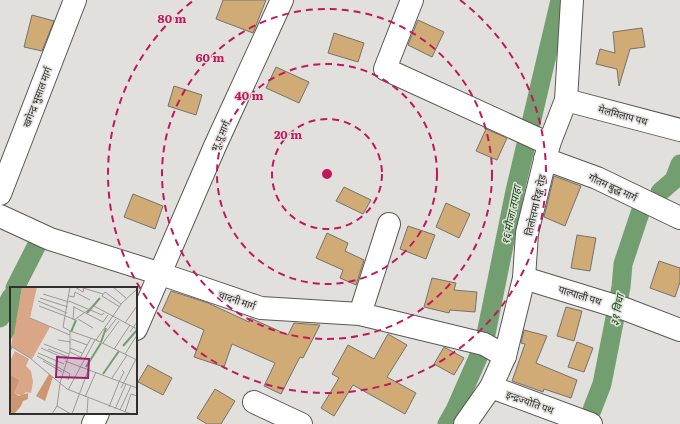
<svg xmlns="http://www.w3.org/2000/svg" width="680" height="424" font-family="Literata,'Noto Sans Devanagari',serif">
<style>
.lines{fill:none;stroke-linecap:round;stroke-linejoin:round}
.canal{stroke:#739e70;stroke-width:19}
.building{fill:#d0ab75;stroke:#74726f}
.minor-casing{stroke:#585855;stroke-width:24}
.tertiary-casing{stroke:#585855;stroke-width:24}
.minor{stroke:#fff;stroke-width:22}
.tertiary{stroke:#fff;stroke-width:22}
.ring{fill:none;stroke:#c2185b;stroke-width:2;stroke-dasharray:7 5}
.labels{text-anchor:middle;stroke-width:3;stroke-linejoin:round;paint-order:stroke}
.street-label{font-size:10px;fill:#2f2f2d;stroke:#e1e0dd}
.water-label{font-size:11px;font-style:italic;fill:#0d4d0d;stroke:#e1e0dd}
.inset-river{fill:none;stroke:#739e70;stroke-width:2}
.inset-road{fill:none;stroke:#9a9997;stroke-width:1}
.view{fill:#9c1d72;fill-opacity:0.15;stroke:#9c1d72;stroke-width:2}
.inset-edge{fill:none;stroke:#2f2f2d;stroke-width:2}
.centre{fill:#c2185b;stroke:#e1e0dd;stroke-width:2}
.ring-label{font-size:12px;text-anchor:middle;font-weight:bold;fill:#c2185b;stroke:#e1e0dd;stroke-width:3;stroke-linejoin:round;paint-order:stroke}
</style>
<rect width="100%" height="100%" fill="#e1e0dd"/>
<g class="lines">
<path class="canal" d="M660,192L674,180L680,164
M15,288L42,235
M0,318L11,297
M592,410L602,384L621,287L623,264L641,210
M447,424L455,410L484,344L515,191L560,0"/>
</g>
<path class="building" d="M223,0H266L253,33L216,19Z
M32,15L54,21L42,51L24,47Z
M418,20L444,32L432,57L408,45Z
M642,28L645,47L630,49L619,86L617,69L596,64L600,49L615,53L613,32Z
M334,33L364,43L358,62L328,53Z
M276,67L309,82L299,103L266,88Z
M174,86L202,95L196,115L168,106Z
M486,129L507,138L497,160L476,151Z
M554,176L581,186L565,226L544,217Z
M344,187L371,200L363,214L336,201Z
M133,194L163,206L155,229L124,217Z
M446,203L470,214L459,238L436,227Z
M408,226L435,235L426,259L400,249Z
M327,233L348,243L345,251L364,260L356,285L340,278L343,270L316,258Z
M577,235L596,238L590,271L571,268Z
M659,261L680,268V282L675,297L650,288Z
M432,278L456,283L454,290L477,292L475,312L450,310L449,313L424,307Z
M171,291L208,303L249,322L250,318L288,335L294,323L320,325L303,358L300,357L281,394L264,386L275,363L232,344L224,367L194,357L204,330L162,311Z
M566,307L582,311L574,341L557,336Z
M524,330L547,336L536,363L577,380L571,398L544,389L543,392L512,381L525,344L521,343Z
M388,334L407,345L387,377L416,393L405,414L353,385L334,416L321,408L339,378L332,374L348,345L374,359Z
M577,342L593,348L584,372L568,367Z
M444,347L464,358L454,375L434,364Z
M148,365L172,378L163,395L138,382Z
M215,389L235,401L221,424H207L197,418Z"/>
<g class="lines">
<defs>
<path id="minor" d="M412,0L385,69L549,144
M566,100L680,130
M545,159L597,178L680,218
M0,194L75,0
M0,216L50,239L161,274L261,308L360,314L484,344L505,356
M524,278L625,309L680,330
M360,314L389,224
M136,329L215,146L282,0
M491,387L591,424
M254,402L301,424
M93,424L98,413"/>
<path id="tertiary" d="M465,424L491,387L505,356L524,278L527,233L549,144L566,100L572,0"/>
</defs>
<use href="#minor" class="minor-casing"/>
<use href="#tertiary" class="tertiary-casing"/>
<use href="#minor" class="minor"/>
<use href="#tertiary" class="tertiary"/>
</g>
<g class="ring">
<circle cx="327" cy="174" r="55"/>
<circle cx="327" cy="174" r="110"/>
<circle cx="327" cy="174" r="165"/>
<path d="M460 0A219 219 0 1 1 194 0"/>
</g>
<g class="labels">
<g class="street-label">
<text transform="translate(37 97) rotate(-69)" y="4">खगेन्द्र भुसाल मार्ग</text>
<text transform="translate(623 115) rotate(15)" y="4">मेलमिलाप पथ</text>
<text transform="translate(220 136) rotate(-66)" y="4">भू.पू मार्ग</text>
<text transform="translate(613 187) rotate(25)" y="4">गौतम बुद्ध मार्ग</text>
<text transform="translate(535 205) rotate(-77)" y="4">तिलोत्तमा रिङ्ग रोड</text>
<text transform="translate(580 295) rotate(17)" y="4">पाल्पाली पथ</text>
<text transform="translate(237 300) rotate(19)" y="4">चादनी मार्ग</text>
<text transform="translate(530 402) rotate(20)" y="4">इन्द्रज्योति पथ</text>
</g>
<g class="water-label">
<text transform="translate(511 215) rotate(-78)" y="4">१६ मौजा तपाहा</text>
<text transform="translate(617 310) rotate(-79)" y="4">३१ विधा</text>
</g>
</g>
<g transform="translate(10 287)">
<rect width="127" height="127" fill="#e1e0dd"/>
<path d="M12,0H27L20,31L40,40L22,72L2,60L0,64ZM5,64L19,72L16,79L21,84L23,95L21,106L16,105L12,109L4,106L10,93L0,88V74Z" fill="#d9a788"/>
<path d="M39,87L43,90L35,114L26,109ZM0,88L10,93L4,106L9,109L18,106V112L13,114L11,119L4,127H0Z" fill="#cd9673"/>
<path d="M0,0H12L4,47L0,54Z" fill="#739e70"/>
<path class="inset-river" d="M77,26L90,11M61,45L66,33M91,55L96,41M113,59L127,43M76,80L91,56M93,87L109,64"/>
<path class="inset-road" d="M65,0L73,5L74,1M70,0L93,7M103,0L116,11M33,7L59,15M59,9L64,10L65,5L80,13M30,11L58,20M28,14L57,26M59,14L92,28L94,26M29,19L66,33M64,20L93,35L98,28M110,20L92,9L95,5L111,17M20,31L60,48M68,32L83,41M63,33L64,19M64,33L84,19L127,42M115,36L127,19M60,44L86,53L127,73M96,45L106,32M120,45L127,35M61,52L77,58M48,53L61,55M86,53L112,16L127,2M93,56L109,34M34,57L59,67M31,61L56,72M60,61L72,66M38,62L58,70M104,62L120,38M0,65L2,60L20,71L57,102L121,127M60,65L72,71M28,66L54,77M115,67L127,48M27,69L53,83M70,71L81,51M33,74L52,85M55,74L127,101M53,83L60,87L58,93M102,91L117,68M109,95L114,85L112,83M50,96L60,64V44L53,40L60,0M111,101L126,72M58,103L85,53M75,110L86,85M47,119L61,127M99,120L109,95M105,122L116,97M110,123L121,99M115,125L121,107L127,109M42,127L47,119L50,97M62,127L79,81M77,127L78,111"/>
<path class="view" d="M47,70L79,72L78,91L46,90Z"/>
<rect width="127" height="127" class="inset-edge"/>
</g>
<circle cx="327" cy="174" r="6" class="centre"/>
<g class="ring-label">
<text x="172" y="23">80 m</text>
<text x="210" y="62">60 m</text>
<text x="249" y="100">40 m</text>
<text x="288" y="139">20 m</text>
</g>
</svg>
